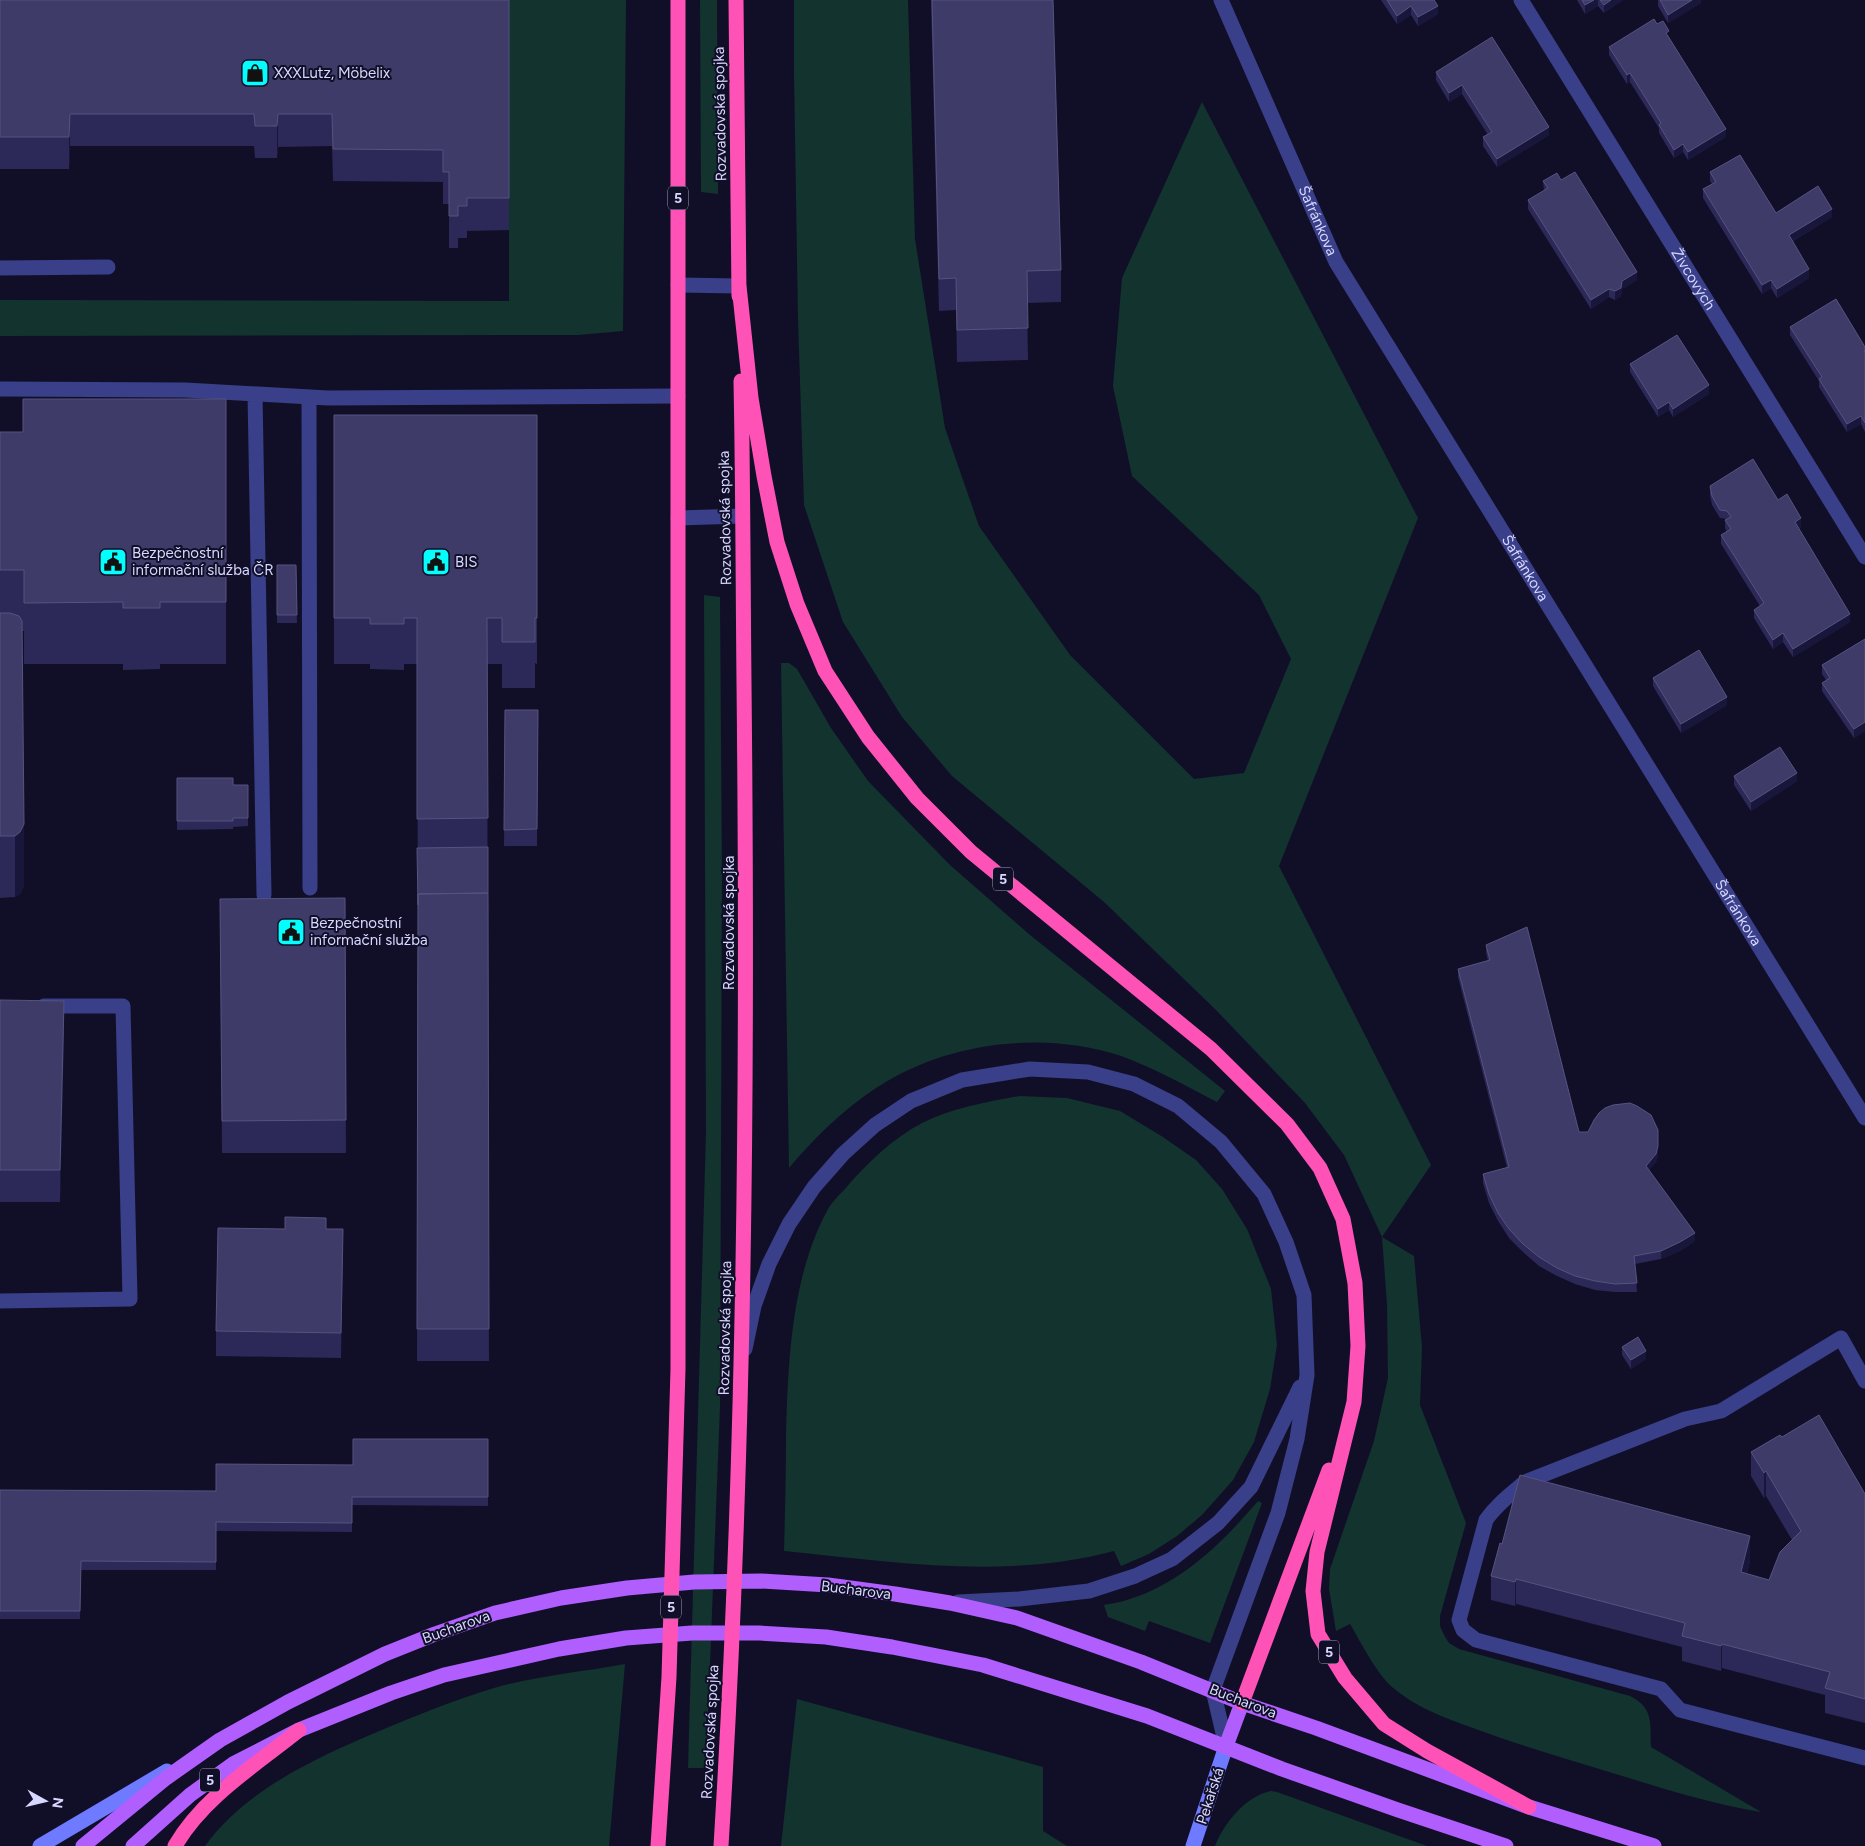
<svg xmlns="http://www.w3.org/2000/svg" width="1865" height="1846" font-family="Figtree,sans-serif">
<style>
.green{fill:#12332e}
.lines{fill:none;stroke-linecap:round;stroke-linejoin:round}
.lane{stroke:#393f88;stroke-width:15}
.street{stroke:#393f88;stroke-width:15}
.secondary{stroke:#6e7aff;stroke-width:15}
.primary{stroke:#b15eff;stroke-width:15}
.highway{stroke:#ff52b7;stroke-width:15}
.wall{fill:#2c2857}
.shaded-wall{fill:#19163c}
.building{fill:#3e3b69;stroke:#565380}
.labels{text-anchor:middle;stroke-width:4;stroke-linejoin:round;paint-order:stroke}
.shield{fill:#110f28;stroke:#9c9bbe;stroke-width:1}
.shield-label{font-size:14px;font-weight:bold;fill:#d7d7ff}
.poi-label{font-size:15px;fill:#d7d7ff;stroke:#110f28;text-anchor:start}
.street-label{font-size:15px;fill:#d7d7ff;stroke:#110f28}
</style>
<rect width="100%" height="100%" fill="#110f28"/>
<path class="green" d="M509,0H626L623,331L578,335L0,336V300L509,301Z
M700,0H717L718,194L701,192Z
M794,0H908L915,239L945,428L979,526L1070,655L1194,779L1244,773L1291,659L1259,595L1132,476L1113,386L1122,278L1202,102L1418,518L1279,866L1431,1165L1382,1237L1414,1256L1422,1347L1420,1405L1466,1523L1440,1616V1626L1444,1635L1449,1643L1459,1649L1630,1696C1654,1708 1650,1723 1651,1747L1761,1812C1704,1803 1650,1784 1596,1768C1554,1755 1513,1743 1473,1728C1445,1718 1415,1707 1392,1687C1377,1674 1360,1641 1350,1624L1336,1631L1329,1589L1330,1569L1374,1441L1388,1378L1387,1304L1382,1237L1344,1155L1305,1103L1215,1009L1104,902L952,776L902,717L843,622L804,505L798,319L794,73Z
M704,595L720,597L722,879L720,1406L706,1768H688L706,1132Z
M781,663H789L797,669L831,728L868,781L950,865L1030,935L1225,1091L1217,1102C1186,1086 1154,1068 1121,1056C1041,1030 946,1042 876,1088C843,1110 814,1138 789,1168Z
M1020,1096L1067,1098L1120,1111L1163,1137L1196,1160L1222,1189L1247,1229L1271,1289L1277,1345L1270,1389L1254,1442L1233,1480L1202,1515L1177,1536L1149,1554L1121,1566L1114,1551C1007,1580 893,1562 784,1551C785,1513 786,1475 786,1437C788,1362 791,1277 828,1209C832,1202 839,1195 845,1189C867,1163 892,1139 922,1123C953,1108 986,1102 1020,1096Z
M1258,1501L1262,1503L1210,1643L1149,1621L1145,1631L1108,1617L1104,1605C1113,1603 1122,1602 1130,1599C1183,1582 1223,1542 1258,1501Z
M625,1664L609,1846H205C247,1789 314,1759 377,1732C415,1716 454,1700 494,1688C536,1676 582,1672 625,1664Z
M797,1699L1043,1767V1831L1067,1846H781Z
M1271,1791L1277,1792L1427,1846H1215C1224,1823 1246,1796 1271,1791Z"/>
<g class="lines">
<path class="lane" d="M0,268L108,267
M678,285L739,286
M0,389L185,390L328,398L678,396
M255,394L264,895
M309,397L310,888
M678,518L742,516
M0,1301L130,1299L123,1006H44
M745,1349L754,1306L769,1264L789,1224L814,1187L843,1154L875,1125L911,1101L962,1080L1030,1069L1088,1072L1134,1084L1178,1106L1221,1142L1264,1194L1286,1242L1304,1295L1307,1375L1297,1439L1278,1513L1213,1690L1226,1746
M1865,1381L1841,1338L1721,1411L1685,1419L1525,1482C1511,1494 1496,1505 1486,1520L1459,1620L1463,1630L1476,1640L1661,1689L1680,1710L1865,1758
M958,1602L1019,1599L1089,1591L1135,1576L1172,1559L1218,1523L1251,1487L1300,1387"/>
<g class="street">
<path id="s1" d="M1221,0L1336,262L1865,1118"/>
<path id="s2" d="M1521,0L1865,557"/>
</g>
<path class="secondary" d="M40,1846L167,1771
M1193,1846L1226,1746"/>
<path class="primary" d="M1226,1746L1242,1703
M83,1846L166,1778L220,1740L288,1702L385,1654L435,1634L495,1613L561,1598L627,1588L694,1582L761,1581L828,1585L895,1594L950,1603L1017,1618L1141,1662L1242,1703L1316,1728L1529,1807L1654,1846
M133,1846L190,1795L233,1764L299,1730L391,1693L444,1675L559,1649L626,1638L692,1633H759L826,1637L892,1647L983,1665L1147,1716L1282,1769L1398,1810L1506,1846"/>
<path class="highway" d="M736,0L739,296
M739,286L751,398L764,476L777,542L797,604L825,671L868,737L917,798L971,852L1211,1049L1287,1124L1320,1168L1343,1219L1355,1283L1358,1346L1354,1402L1317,1552L1313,1591L1318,1634L1345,1678L1384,1724L1427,1751L1529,1807
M1242,1703L1329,1470
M175,1846C203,1797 256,1765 299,1730
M658,1846L669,1677L678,1369V0
M721,1846C745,1459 748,1071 744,683C743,583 743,482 741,381"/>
</g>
<path class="wall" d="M0,0H509V230L467,231V238H458V248H449V204H443V182L333,181L332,146L278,147L277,158H255L254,146H70L69,169H0Z
M931,0H1053L1061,270V302L1027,303L1028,360L957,362L956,310L939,311Z
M1381,0H1435L1438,14L1418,26L1411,15L1397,24Z
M1577,0H1623L1604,13L1598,6L1585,14Z
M1658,0H1701V3L1668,23L1658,6Z
M1657,24L1669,37L1726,137L1688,160L1683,152L1674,158L1659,133V128L1630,82L1627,84L1609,55V47Z
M1436,72L1549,135L1497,167L1483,146V137L1488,135L1462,94L1449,102L1436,80Z
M1710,172L1776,213L1832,217L1793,241L1809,278L1777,298L1771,288L1762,294L1703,198V189L1712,184L1710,181Z
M1561,180L1637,280L1622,289L1621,296L1615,300L1609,297L1591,309L1528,209V200L1544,191L1543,181Z
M1790,327L1865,347V432L1861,424L1847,432L1819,387V381L1790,335Z
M1630,364L1709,394L1673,417L1669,410L1658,417L1630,372Z
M226,399V664H160V669L123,670V664H24V631H22L24,886L20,894L15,897L0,898V432H23Z
M334,415H537V664L535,663V688H502V664H487L489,1361H417L418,918L417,664H404V670L370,669V664H334Z
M1710,486L1778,500L1801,527L1798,529L1850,622L1793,657L1783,642L1773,649L1754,618V610L1760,606L1721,544V535L1727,532L1725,528V520L1727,519L1720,518L1712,505L1710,495Z
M277,565H296L297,623H277Z
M1865,639V731L1854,738L1822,691V683L1826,680L1822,674V665Z
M1653,678L1727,705L1681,733L1653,686Z
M505,710H538L537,846H504Z
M1734,776L1797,781L1751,811L1734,785Z
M177,778L233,785H248V826L233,827V829L177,830Z
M345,898L346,1153H222L220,899Z
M1486,945L1579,1132L1658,1155L1656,1162L1649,1170L1695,1241L1680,1251L1661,1259L1635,1264L1637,1292H1615L1595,1290L1575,1284L1557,1276L1539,1266L1523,1252L1509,1238L1498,1221L1489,1203L1483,1183V1174L1507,1168L1458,977V969L1488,961L1486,953Z
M0,1000L64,1033L60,1202H0Z
M285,1229L343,1254L341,1358L216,1356V1331Z
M1622,1347L1646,1359L1631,1369L1622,1355Z
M1782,1437L1865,1494V1723L1825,1713V1695L1722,1668L1721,1671L1682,1661V1647L1516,1604L1515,1606L1491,1600V1576L1502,1544L1750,1561L1747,1574L1769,1580L1792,1540L1766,1496L1764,1498L1751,1476V1452Z
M488,1439V1506L352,1505V1532L216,1531V1570H81L80,1619H0V1490L216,1491Z"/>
<path class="shaded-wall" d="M1594,0H1598V6L1585,14V5Z
M1611,0H1623L1604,13V5Z
M1692,0H1701V3L1668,23V15Z
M1411,6V15L1397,24V16Z
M1438,6V14L1418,26V17Z
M1630,73V82L1627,84V75Z
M1462,85V94L1449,102V93Z
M70,114V146L69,169V137Z
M278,114V147L277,158V126Z
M1549,127V135L1497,167V159Z
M1726,129V137L1688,160V152Z
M1683,144V152L1674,158V150Z
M1832,209V217L1789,243V235Z
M1809,269V278L1777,298V289Z
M1637,272V280L1622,289L1621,296L1615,300V291L1622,281Z
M1771,280V288L1762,294V285Z
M1609,289V297L1591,309V300Z
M1709,385V394L1673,417V409Z
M1669,402V410L1658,417V409Z
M1861,416V424L1847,432V424Z
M1801,518V527L1795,531V522Z
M1850,614V622L1793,657V649Z
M1783,633V642L1773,649V640Z
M1727,697V705L1681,733V724Z
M1865,722V731L1854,738V729Z
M1797,773V781L1751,811V802Z
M24,824V886L20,894L15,897V836Z
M64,1001V1033L60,1202V1170Z
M1658,1146V1155L1656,1162L1646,1174V1166Z
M343,1229V1254L341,1358V1333Z
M1695,1233V1241L1680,1251L1661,1259V1251Z
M1646,1351V1359L1631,1369V1360Z
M1766,1471V1496L1764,1498V1473Z
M1750,1536V1561L1741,1597V1572Z
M1516,1579V1604L1515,1606V1582Z
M1722,1644V1668L1721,1671V1646Z"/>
<path class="building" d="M0,0H509V198H467V206H458V216H449V172H443V150L333,149L332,114H278L277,126H255L254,114H70L69,137H0Z
M932,0H1053L1061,270L1027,271L1028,328L957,330L956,278L939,279Z
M1387,0H1434L1438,6L1418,17L1411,6L1397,16Z
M1582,0H1594L1585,5Z
M1600,0H1611L1604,5Z
M1660,0H1692L1668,15Z
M1654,19L1657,24L1663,21L1669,31L1666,33L1726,129L1688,152L1683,144L1674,150L1659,125L1661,123L1630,73L1627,75L1609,47Z
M1492,37L1549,127L1497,159L1483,137L1492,132L1462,85L1449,93L1436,72Z
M1740,155L1776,213L1818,186L1832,209L1789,235L1809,269L1777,289L1771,280L1762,285L1703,189L1716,182L1710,172Z
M1575,172L1637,272L1622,281L1621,288L1615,291L1609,289L1591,300L1528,200L1548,188L1543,181L1557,173L1561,180Z
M1836,299L1865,347V351H1864L1865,353V423L1861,416L1847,424L1819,379L1822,377L1790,327Z
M1677,335L1709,385L1673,409L1669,402L1658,409L1630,364Z
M23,399H226V602H160V608H123V602L24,603V570H0V432H23Z
M334,415H537V618H535V642H502V618H487L488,818L417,819V618H404V624H370V618H334Z
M1753,459L1778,500L1787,494L1801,518L1795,522L1850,614L1793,649L1783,633L1773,640L1754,610L1764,603L1721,535L1731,529L1725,520L1731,517L1727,511L1720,510L1712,496L1710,486Z
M277,565H296L297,615H277Z
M0,613H10L19,616L22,621L24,824L20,832L15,836H0Z
M1865,639V722L1854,729L1822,683L1830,678L1822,665Z
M1699,650L1727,697L1681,724L1653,678Z
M505,710H538L537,829L504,830Z
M1780,747L1797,773L1751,802L1734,776Z
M177,778H233V785H248V818H233V821H177Z
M488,847V893L418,894V905L417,848Z
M488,893L489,1329H417L418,894Z
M345,898L346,1120L222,1121L220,899Z
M1527,927L1579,1132H1588L1594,1120L1599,1113L1605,1108L1613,1105L1630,1103L1637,1106L1651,1115L1658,1130V1146L1656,1154L1646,1166L1695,1233L1680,1242L1661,1251L1634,1256L1637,1283L1615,1284L1595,1281L1575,1276L1557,1268L1539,1257L1523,1244L1509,1229L1498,1213L1489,1194L1483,1174L1509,1167L1458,969L1490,960L1486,945Z
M0,1000L64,1001L60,1170H0Z
M285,1217L326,1218V1229H343L341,1333L216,1331L218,1228L285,1229Z
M1638,1337L1646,1351L1631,1360L1622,1347Z
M1819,1415L1865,1494V1699L1825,1688L1830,1672L1722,1644L1721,1646L1682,1636L1685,1623L1516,1579L1515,1582L1491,1576L1500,1543L1502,1544L1520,1475L1750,1536L1741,1572L1769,1580L1780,1552L1801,1531L1766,1471L1764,1473L1751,1452L1780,1435L1782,1437Z
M353,1439H488V1497H352V1523L216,1522V1562L81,1561L80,1611H0V1490L216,1491V1464L353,1465Z"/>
<defs>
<symbol id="shop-square" viewBox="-11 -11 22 22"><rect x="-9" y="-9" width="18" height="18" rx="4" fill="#03fffd" stroke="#110f28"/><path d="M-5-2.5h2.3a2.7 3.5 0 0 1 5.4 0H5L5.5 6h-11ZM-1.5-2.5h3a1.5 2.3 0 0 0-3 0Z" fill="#111"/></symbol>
<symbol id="civic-square" viewBox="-11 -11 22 22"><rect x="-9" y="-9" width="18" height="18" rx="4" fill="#03fffd" stroke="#110f28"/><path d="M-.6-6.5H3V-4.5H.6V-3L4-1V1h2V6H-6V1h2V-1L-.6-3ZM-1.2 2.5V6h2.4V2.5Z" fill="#111"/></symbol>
</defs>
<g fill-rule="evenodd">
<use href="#shop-square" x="239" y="57" width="32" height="32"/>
<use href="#civic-square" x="97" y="546" width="32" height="32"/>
<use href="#civic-square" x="420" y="546" width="32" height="32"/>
<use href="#civic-square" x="275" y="916" width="32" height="32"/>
</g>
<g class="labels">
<g class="shield">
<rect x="668" y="186.5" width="20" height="23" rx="4"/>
<rect x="993" y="867.5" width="20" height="23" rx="4"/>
<rect x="661" y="1595.5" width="20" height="23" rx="4"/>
<rect x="1319" y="1640.5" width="20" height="23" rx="4"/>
<rect x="200" y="1768.5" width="20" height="23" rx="4"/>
</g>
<g class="shield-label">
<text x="678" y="203">5</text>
<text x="1003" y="884">5</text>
<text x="671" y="1612">5</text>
<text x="1329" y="1657">5</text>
<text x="210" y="1785">5</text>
</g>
<g class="poi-label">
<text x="274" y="78">XXXLutz, Möbelix</text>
<text x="132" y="558">Bezpečnostní<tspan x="132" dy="17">informační služba ČR</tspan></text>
<text x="455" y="567">BIS</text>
<text x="310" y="928">Bezpečnostní<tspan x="310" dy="17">informační služba</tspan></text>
</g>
<g class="street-label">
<text transform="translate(720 114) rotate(-91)" y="5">Rozvadovská spojka</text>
<text dy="5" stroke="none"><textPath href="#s1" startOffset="241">Šafránkova</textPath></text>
<text dy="5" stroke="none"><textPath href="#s2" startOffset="328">Živcových</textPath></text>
<text transform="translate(725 518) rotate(-91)" y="5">Rozvadovská spojka</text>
<text dy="5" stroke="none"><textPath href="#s1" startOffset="646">Šafránkova</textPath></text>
<text dy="5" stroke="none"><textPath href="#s1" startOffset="1051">Šafránkova</textPath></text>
<text transform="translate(729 923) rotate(-90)" y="5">Rozvadovská spojka</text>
<text transform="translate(725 1328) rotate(-89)" y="5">Rozvadovská spojka</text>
<text transform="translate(856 1590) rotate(7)" y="5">Bucharova</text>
<text transform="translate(456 1627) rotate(-20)" y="5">Bucharova</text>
<text transform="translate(1243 1701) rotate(21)" y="5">Bucharova</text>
<text transform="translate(710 1732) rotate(-87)" y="5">Rozvadovská spojka</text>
<text transform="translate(1210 1796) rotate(-72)" y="5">Pekařská</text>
</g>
</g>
<g transform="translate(45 1801) rotate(98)" stroke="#110f28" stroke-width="4" paint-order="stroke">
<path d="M0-4L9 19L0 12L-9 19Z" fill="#d7d7ff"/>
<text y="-8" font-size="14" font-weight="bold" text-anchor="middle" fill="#d7d7ff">N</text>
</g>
</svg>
